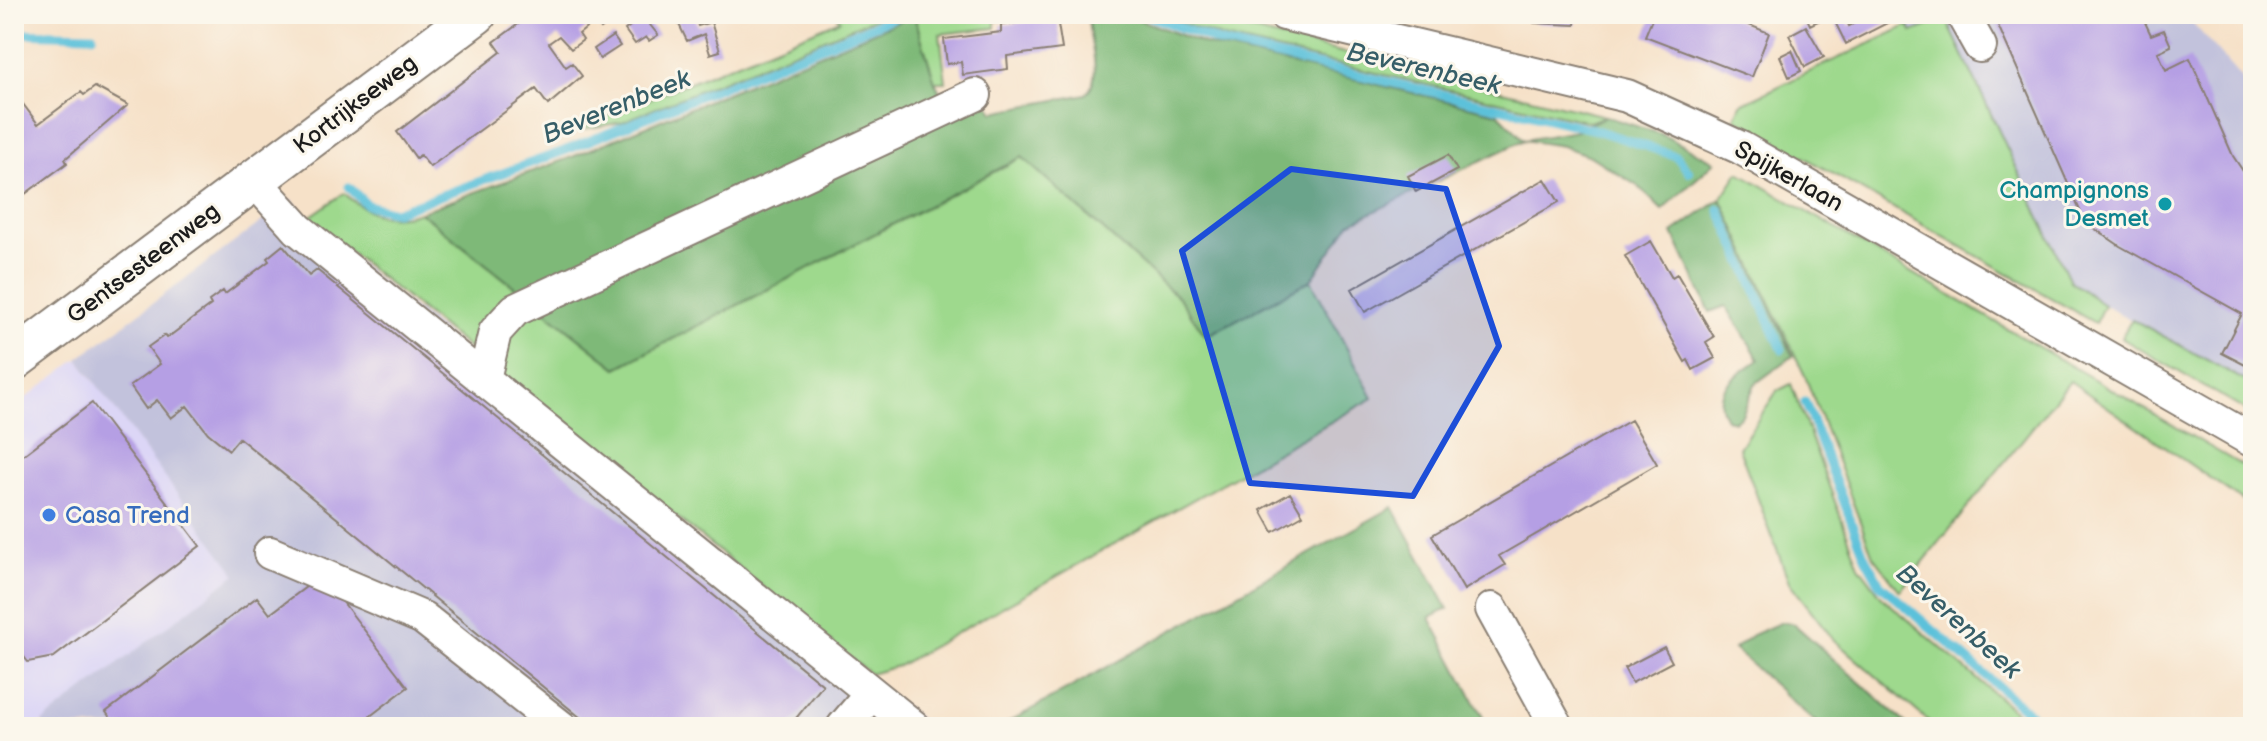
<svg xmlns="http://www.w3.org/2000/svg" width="2267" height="741" font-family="'Balsamiq Sans',sans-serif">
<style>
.built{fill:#dcd6f6}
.industrial{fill:#c2c2dc}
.green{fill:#9ed98d;stroke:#5d7a54;stroke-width:2}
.forest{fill:#7eb978;stroke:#4d6a4a;stroke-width:2}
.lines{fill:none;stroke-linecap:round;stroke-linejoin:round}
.stream{stroke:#5cc1da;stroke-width:9}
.building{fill:#b59fe4}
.minor-casing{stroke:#897e72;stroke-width:36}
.major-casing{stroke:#897e72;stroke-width:44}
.minor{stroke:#fff;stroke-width:32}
.major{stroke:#fff;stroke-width:40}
.marked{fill:#1d4ed8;fill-opacity:0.2;stroke:#1d4ed8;stroke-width:6;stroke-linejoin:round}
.culture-dot{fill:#0f9aa8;stroke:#fbf7ec;stroke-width:3}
.shop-dot{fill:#3f7fe0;stroke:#fbf7ec;stroke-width:3}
.labels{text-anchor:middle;stroke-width:6;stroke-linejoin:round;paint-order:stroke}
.street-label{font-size:24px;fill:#1c1c1c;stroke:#fbf7ec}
.culture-label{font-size:24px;fill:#0d838f;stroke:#fbf7ec;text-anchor:end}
.shop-label{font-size:24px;fill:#366cbe;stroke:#fbf7ec;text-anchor:start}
.water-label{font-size:26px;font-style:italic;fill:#365e68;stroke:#fbf7ec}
</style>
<rect width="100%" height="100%" fill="#fbf7ec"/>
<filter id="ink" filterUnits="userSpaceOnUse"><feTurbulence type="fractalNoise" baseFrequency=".0125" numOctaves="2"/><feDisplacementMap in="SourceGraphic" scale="16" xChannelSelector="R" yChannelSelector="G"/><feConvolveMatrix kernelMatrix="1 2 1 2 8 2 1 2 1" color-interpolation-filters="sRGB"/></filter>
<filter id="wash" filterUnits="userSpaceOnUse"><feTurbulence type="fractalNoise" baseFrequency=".006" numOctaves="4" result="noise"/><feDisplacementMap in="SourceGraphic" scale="32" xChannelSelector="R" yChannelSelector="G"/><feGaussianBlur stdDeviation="1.8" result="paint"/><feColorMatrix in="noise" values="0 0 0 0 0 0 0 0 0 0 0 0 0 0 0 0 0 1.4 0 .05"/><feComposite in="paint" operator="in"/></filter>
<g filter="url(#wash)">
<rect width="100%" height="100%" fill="#f6e1c8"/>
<path class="built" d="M78,359L237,574L36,727H14V407Z"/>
<path class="industrial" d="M1903,14H2185L2253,92L2252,386L2104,305L2070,282L1946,20L1912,33Z
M292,199L318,230L930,727H46L42,722L236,574L78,359Z"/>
<path class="green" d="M836,14H886L622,122L569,132L840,20Z
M1040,14L995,21V28L940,34L946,82H935L914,15Z
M1156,14H1200L1233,26L1605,116L1589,122L1224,38Z
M1946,19L2070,281L2104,305L2095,323L1735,118L1741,104L1909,25L1912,32Z
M1022,157L1179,298L1206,336L1311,280L1373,398L898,666L870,674L308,218L344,193C369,216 389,222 420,212L617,368Z
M1739,172L2253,472V508L2070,381L1900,591L1873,556L1805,376L1721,199Z
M2132,319L2253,385V415L2121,338Z
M1791,384L1859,566L1883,598L2033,727H1935L1834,640L1789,582L1739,448L1777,391Z"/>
<path class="forest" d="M1088,14H1125L1204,44L1498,113L1524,140L1577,131L1605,116L1661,134L1715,162L1662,210L1639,187L1590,156L1562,146L1524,140L1350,223L1311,280L1206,336L1179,298L1022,157L617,368L420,212L572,157L914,15L935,82L950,112L984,97L994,112L1086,94C1105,73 1087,41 1088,14Z
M1721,199L1793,356L1755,384L1742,415L1735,421L1726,419C1708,389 1738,376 1759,359L1726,306L1710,312L1673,233Z
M1393,507L1448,609L1430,618L1488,727H1000Z
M1782,622L1794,624L1910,727H1821L1734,649L1752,635Z"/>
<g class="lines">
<path class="stream" d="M1144,14L1221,43L1596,130L1676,156L1689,172
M14,33L93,35
M349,187L367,205L395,212L564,151L902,14
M1719,209L1782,349
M1805,402L1865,557L1880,584L2045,727"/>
</g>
<g id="blocks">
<path class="building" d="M532,14H622L601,29L595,21L579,34L583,40L571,49L559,36L549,43L566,67L572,63L582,76L548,105L536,89L430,167L420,155L416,158L397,132L501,52L494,42Z
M674,14H694L698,26L711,22L720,51L710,54L704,34L687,41Z
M1483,14H1513V18L1483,17Z
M1534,14H1576L1575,25L1534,23Z
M1654,14H1722L1769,33L1752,77L1645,36Z
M1805,14H1824L1826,17L1810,25Z
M1831,14H1844L1849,26L1872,14L1901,16L1846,44Z
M1993,14H2141L2151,35L2164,30L2171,46L2158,52L2166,70L2190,58L2233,156L2253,186V369L2222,353L2242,314L2120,246L2085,222Z
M643,16L658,35L649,41L646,37L635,44L625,30Z
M1057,18L1062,49L1007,56L1008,69L963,75L961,62L947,64L944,39L1001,32V25Z
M1806,26L1824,57L1805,67L1789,35Z
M613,36L620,46L600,59L594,49Z
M1792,50L1801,71L1789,77L1780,56Z
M95,87L128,105L65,159L67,163L25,194L14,179V98L17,96L38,124L81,92L84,95Z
M1448,155L1457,170L1416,192L1408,176Z
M1545,179L1559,202L1365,312L1352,289Z
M1651,241L1672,277L1677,274L1714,337L1706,342L1715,358L1693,370L1688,360L1685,362L1625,256Z
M283,245L309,276L317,270L823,685L789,727H592L239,438L229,450L208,433L187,406L171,418L157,400L146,409L130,386L160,364L148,347L165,335L167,338L211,305L209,301L223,291L225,294L269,261L267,258Z
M92,403L200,546L54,657L28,662L14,644V462Z
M1631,420L1657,464L1499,556L1505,565L1464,590L1432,535Z
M1290,493L1303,515L1273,532L1261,510Z
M322,575L408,687L356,727H117L106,712L257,597L270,614Z
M1664,647L1672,662L1632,683L1624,668Z"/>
</g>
</g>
<g filter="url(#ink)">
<use href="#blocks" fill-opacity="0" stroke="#897e72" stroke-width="2"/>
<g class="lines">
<defs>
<path id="minor" d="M1284,14L1627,96L1741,148L2253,441
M1962,14L1980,46
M254,180L298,229L914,727
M484,379L495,332L515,310L975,95
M270,553L423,618L561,727
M1492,609L1557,727
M843,727L871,694"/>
<path id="major" d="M14,360L476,14"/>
</defs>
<use href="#minor" class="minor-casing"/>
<use href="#major" class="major-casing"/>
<use href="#minor" class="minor"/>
<use href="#major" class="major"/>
</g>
</g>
<path class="marked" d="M1291,169L1446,189L1499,346L1413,496L1250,483L1182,251Z"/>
<circle class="culture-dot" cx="2165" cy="204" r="8"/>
<circle class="shop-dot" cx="49" cy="515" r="8"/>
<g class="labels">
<g class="street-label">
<text transform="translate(355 104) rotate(-37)" y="8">Kortrijkseweg</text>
<text transform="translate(1789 176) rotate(29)" y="8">Spijkerlaan</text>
<text transform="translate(143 263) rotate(-37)" y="8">Gentsesteenweg</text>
</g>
<g class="culture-label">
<text x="2149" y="198">Champignons<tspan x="2149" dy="28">Desmet</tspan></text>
</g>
<g class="shop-label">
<text x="65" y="523">Casa Trend</text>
</g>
<g class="water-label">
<text transform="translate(1424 68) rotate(13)" y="9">Beverenbeek</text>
<text transform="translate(616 106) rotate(-22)" y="9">Beverenbeek</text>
<text transform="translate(1959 621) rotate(42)" y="9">Beverenbeek</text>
</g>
</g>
<rect width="2267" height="741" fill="none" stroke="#fbf7ec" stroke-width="48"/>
</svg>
